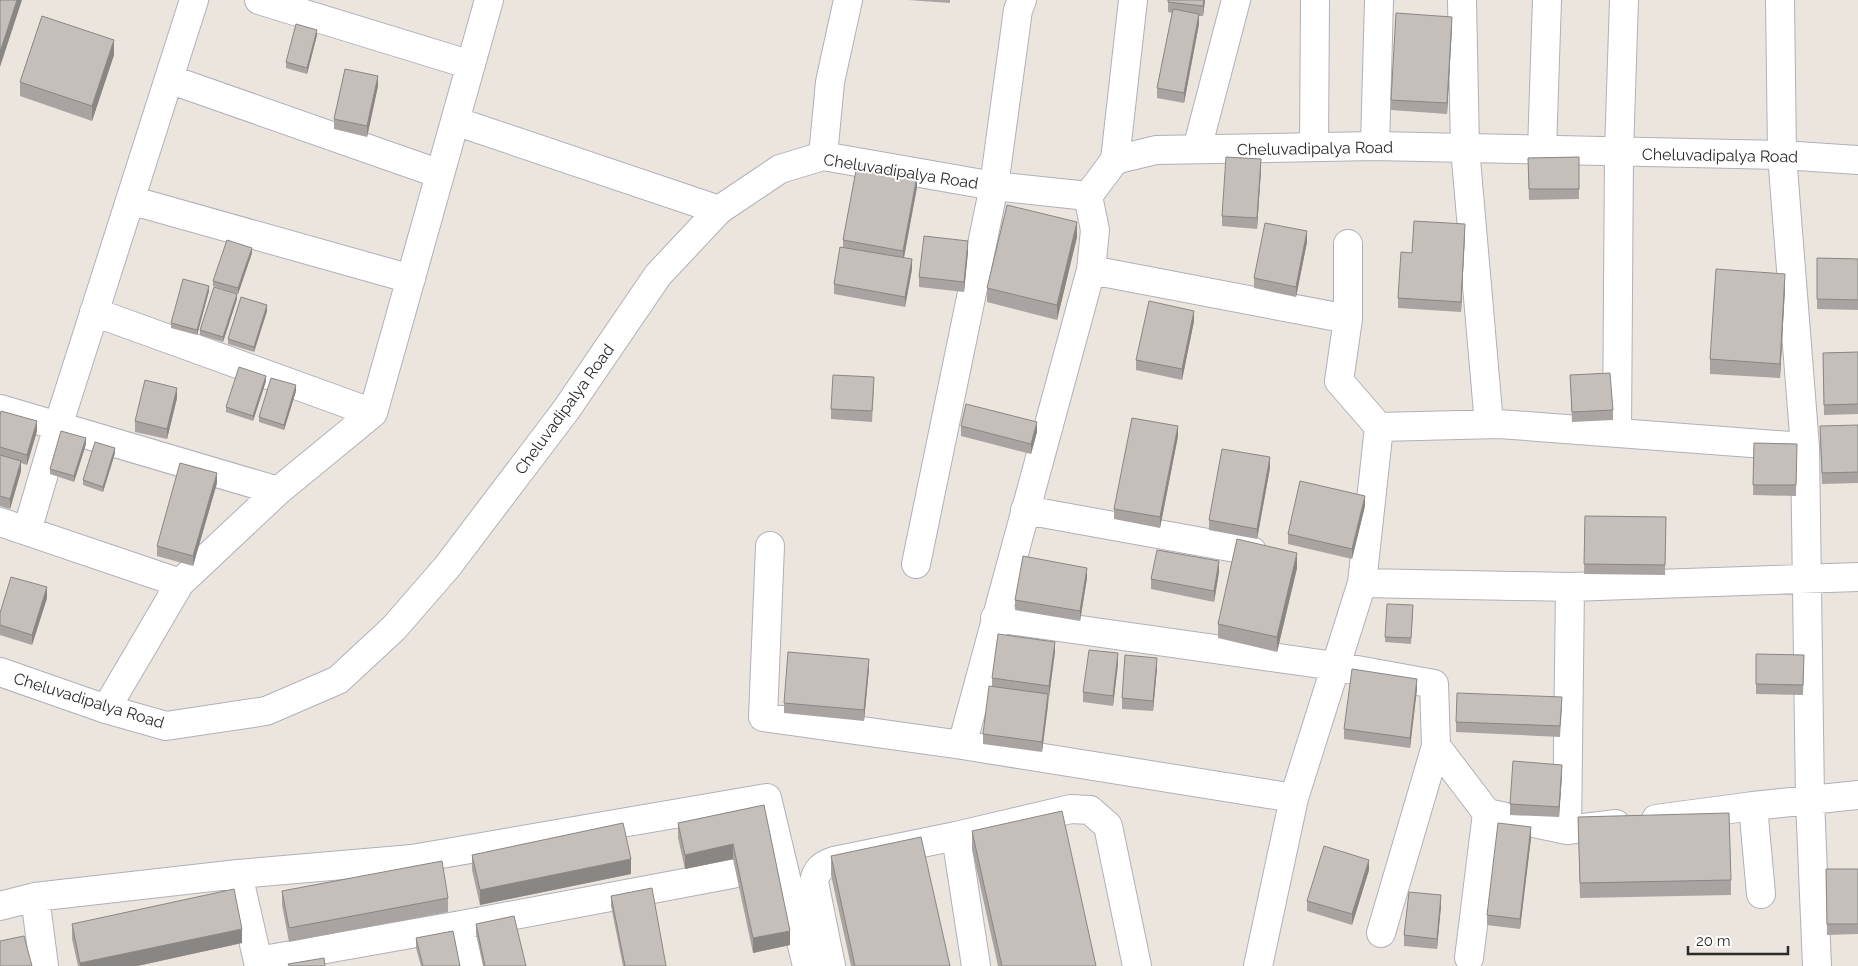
<svg xmlns="http://www.w3.org/2000/svg" width="1858" height="966" font-family="Raleway,sans-serif">
<style>
.lines{fill:none;stroke-linecap:round;stroke-linejoin:round}
.street-casing{stroke:#afb1ba;stroke-width:30}
.secondary-casing{stroke:#afb1ba;stroke-width:30}
.street{stroke:#fff;stroke-width:28}
.secondary{stroke:#fff;stroke-width:28}
.wall{fill:#a9a4a1}
.shaded-wall{fill:#898683}
.building{fill:#c4bfbb;stroke:#898683}
.labels{text-anchor:middle;stroke-width:4;stroke-linejoin:round;paint-order:stroke}
.street-label{font-size:16px;fill:#2b2b2b;stroke:#fff}
</style>
<rect width="100%" height="100%" fill="#ece5de"/>
<g class="lines">
<defs>
<path id="street" d="M259,0L471,65
M1462,0L1465,148L1489,424
M1780,0L1782,155L1805,447L1810,800L1817,966
M169,79L440,174
M455,121L719,210
M1375,146L1379,0
M1314,147L1315,0
M1197,149L1236,0
M1542,150L1547,0
M823,156L830,82L848,0
M1115,160L1133,0
M130,200L411,279
M1348,244V319L1339,381L1379,427L1499,424L1791,446
M1091,270L1348,319
M94,312L373,413
M0,409L278,491
M1617,433L1619,152L1624,0
M1025,510L1252,551
M0,522L180,583
M27,531L58,426L194,0
M770,546L763,717L962,745L1294,798
M916,564L994,186L1018,10L1022,0
M1362,583L1570,587L1567,830
M1570,587L1858,577
M995,618L1335,666L1434,684L1436,746L1381,933
M106,709L180,583L278,491L373,413L489,0
M962,745L1091,270L1095,230L1088,196
M1436,746L1487,813L1567,830L1616,824
M1753,806L1761,894
M1656,819L1753,806L1858,795
M238,874L259,966
M35,897L44,966
M0,906L35,897L238,874L412,859L767,798L807,966
M461,925L470,966
M1469,958L1487,813
M258,961L461,925L732,874
M831,966L814,882C816,870 822,865 834,861L956,836
M976,966L956,836L1071,809L1090,810L1108,826L1137,966
M1258,966L1294,798L1362,583L1379,427"/>
<path id="secondary" d="M0,672L106,709L166,726L266,711L338,680L394,628L447,567L566,410L658,275L719,210L780,169L823,156L994,186L1088,196L1115,160L1156,150L1375,146L1782,155L1858,160"/>
</defs>
<use href="#street" class="street-casing"/>
<use href="#secondary" class="secondary-casing"/>
<use href="#street" class="street"/>
<use href="#secondary" class="secondary"/>
</g>
<path class="wall" d="M908,0H950V3Z
M1168,0H1205L1203,16H1199V24L1184,103L1157,98V88L1172,13L1168,12Z
M1452,27L1447,114L1391,110V100Z
M317,35L307,74L286,68V62Z
M114,55L92,121L20,96V82Z
M378,86L367,137L334,129V119Z
M1579,157V199L1529,200L1528,158Z
M1261,170L1257,229L1222,226V216Z
M917,187L904,258L912,269L905,307L834,294V284L843,247V240Z
M1465,234L1461,312L1398,308V298L1412,253Z
M1077,237L1057,320L987,302V288Z
M1307,242L1296,297L1254,288V278Z
M968,252L964,292L919,287V277Z
M252,253L238,294L213,286V281Z
M1817,258L1858,259V310L1817,309Z
M1785,288L1780,378L1710,374V359Z
M209,291L197,335L171,328V323Z
M237,299L223,342L200,335V330Z
M267,311L254,352L228,344V339Z
M1194,321L1182,380L1136,370V360Z
M1858,352V414L1824,415L1823,353Z
M1570,375L1613,410V420L1572,422Z
M266,381L253,421L226,412V407Z
M874,387L872,422L831,419V409Z
M296,391L284,430L259,422V417Z
M177,398L167,439L135,432V421Z
M0,416L37,431L27,465L21,463V471L10,509L0,506Z
M1858,425V483L1822,484L1820,436Z
M961,426L1037,432L1031,454L961,436Z
M1178,436L1160,528L1114,519V509Z
M1754,443L1797,444L1796,496L1753,495Z
M86,444L74,482L50,474V469Z
M115,453L103,492L83,485V480Z
M1270,468L1257,539L1209,530V520Z
M217,483L193,566L157,556V546Z
M1365,506L1352,559L1288,544V534Z
M1585,516L1666,517L1665,575L1584,574Z
M1297,568L1277,652L1218,638V624Z
M1219,572L1214,602L1151,589V579Z
M1087,578L1080,621L1015,610V600Z
M47,598L32,645L0,635V613Z
M1413,611L1411,644L1385,642V637Z
M1055,652L1042,752L983,744V734L992,687V678Z
M1756,654L1804,666L1803,695L1756,694Z
M1118,664L1113,706L1083,702V692Z
M1157,668L1153,711L1122,709V698Z
M869,669L864,721L784,713V703Z
M1417,689L1410,748L1344,739V729Z
M1562,707L1560,737L1456,732V722Z
M1562,775L1559,817L1510,815V804Z
M764,805L790,945L753,953L733,859L685,869L678,838V823Z
M1578,817L1731,880V895L1580,898Z
M972,831L1096,966H998L972,849Z
M1531,838L1520,929L1487,925V915Z
M472,855L631,874L480,905L472,870Z
M831,856L950,966H851L831,875Z
M1826,869H1858V934L1827,935Z
M1369,870L1352,925L1307,911V901Z
M282,891L448,898V912L289,942L282,905Z
M611,896L666,966H623L611,906Z
M1441,906L1437,949L1404,946V935Z
M72,924L242,943L137,966H78L72,939Z
M476,924L526,966H483L476,934Z
M416,938L460,966H421L416,948Z"/>
<path class="shaded-wall" d="M17,0H22L0,67V52Z
M1204,0H1205L1203,16V6Z
M1199,14V24L1184,103V93Z
M1452,17V27L1447,114V103Z
M317,30V35L307,74V68Z
M114,40V55L92,121V106Z
M378,76V86L367,137V126Z
M1261,159V170L1257,229V218Z
M917,176V187L903,262V251Z
M1077,222V237L1057,320V305Z
M1465,224V234L1461,312V302Z
M1307,231V242L1296,297V287Z
M968,241V252L964,292V282Z
M252,248V253L238,294V288Z
M912,259V269L905,307V297Z
M1785,274V288L1780,378V364Z
M209,286V291L197,335V330Z
M237,294V299L223,342V337Z
M267,305V311L254,352V347Z
M1194,311V321L1182,380V369Z
M266,376V381L253,421V416Z
M296,385V391L284,430V425Z
M177,388V398L167,439V429Z
M37,421V431L27,465V455Z
M1037,422V432L1031,454V444Z
M1178,426V436L1160,528V517Z
M86,438V444L74,482V476Z
M115,448V453L103,492V487Z
M1270,457V468L1257,539V529Z
M21,461V471L10,509V499Z
M217,473V483L193,566V556Z
M1365,496V506L1352,559V549Z
M1297,553V568L1277,652V637Z
M1219,561V572L1214,602V591Z
M1087,568V578L1080,621V611Z
M47,587V598L32,645V635Z
M1055,642V652L1049,696V686Z
M1118,653V664L1113,706V696Z
M1157,658V668L1153,711V701Z
M869,659V669L864,721V710Z
M1417,679V689L1410,748V738Z
M1048,694V704L1042,752V742Z
M1562,765V775L1559,817V807Z
M1531,827V838L1520,929V919Z
M733,844V859L685,869V855Z
M631,859V874L480,905V890Z
M1369,860V870L1352,925V914Z
M1441,895V906L1437,949V939Z
M242,929V943L137,966H80V963Z
M790,931V945L753,953V938Z"/>
<path class="building" d="M0,0H17L0,52Z
M1168,0H1204L1203,6L1168,2Z
M1173,9L1199,14L1184,93L1157,88Z
M1396,13L1452,17L1447,103L1391,100Z
M42,16L114,40L92,106L20,82Z
M296,24L317,30L307,68L286,62Z
M345,69L378,76L367,126L334,119Z
M1226,157L1261,159L1257,218L1222,216Z
M1579,157V189H1529L1528,158Z
M857,165L917,176L903,251L843,240Z
M1007,205L1077,222L1057,305L987,288Z
M1414,221L1465,224L1461,302L1398,298L1401,252L1412,253Z
M1265,223L1307,231L1296,287L1254,278Z
M924,236L968,241L964,282L919,277Z
M227,240L252,248L238,288L213,281Z
M840,247L912,259L905,297L834,284Z
M1817,258L1858,259V300L1817,299Z
M1716,269L1785,274L1780,364L1710,359Z
M183,279L209,286L197,330L171,323Z
M214,287L237,294L223,337L200,330Z
M241,297L267,305L254,347L228,339Z
M1149,301L1194,311L1182,369L1136,360Z
M1858,352V404L1824,405L1823,353Z
M239,367L266,376L253,416L226,407Z
M1610,373L1613,410L1572,412L1570,375Z
M833,375L874,377L872,411L831,409Z
M271,378L296,385L284,425L259,417Z
M145,380L177,388L167,429L135,421Z
M966,404L1037,422L1031,444L961,426Z
M1,411L37,421L27,455L0,447V416Z
M1132,418L1178,426L1160,517L1114,509Z
M1858,425V472L1822,473L1820,426Z
M61,431L86,438L74,476L50,469Z
M95,442L115,448L103,487L83,480Z
M1754,443L1797,444L1796,485H1753Z
M1222,449L1270,457L1257,529L1209,520Z
M0,455L21,461L10,499L0,496Z
M180,463L217,473L193,556L157,546Z
M1300,481L1365,496L1352,549L1288,534Z
M1585,516L1666,517L1665,565L1584,564Z
M1237,539L1297,553L1277,637L1218,624Z
M1157,550L1219,561L1214,591L1151,579Z
M1023,556L1087,568L1080,611L1015,600Z
M11,577L47,587L32,635L0,625V613Z
M1387,604L1413,605L1411,638L1385,637Z
M998,634L1055,642L1049,686L992,678Z
M1089,650L1118,653L1113,696L1083,692Z
M788,652L869,659L864,710L784,703Z
M1756,654L1804,655L1803,685L1756,684Z
M1125,655L1157,658L1153,701L1122,698Z
M1352,669L1417,679L1410,738L1344,729Z
M989,686L1048,694L1042,742L983,734Z
M1457,693L1562,697L1560,726L1456,722Z
M1513,761L1562,765L1559,807L1510,804Z
M764,805L790,931L753,938L733,844L685,855L678,823Z
M1062,811L1096,966H1002L972,831Z
M1729,813L1731,880L1580,883L1578,817Z
M623,823L631,859L480,890L472,855Z
M1498,823L1531,827L1520,919L1487,915Z
M921,837L950,966H855L831,856Z
M1324,846L1369,860L1352,914L1307,901Z
M442,861L448,898L289,928L282,891Z
M1826,869H1858V924H1827Z
M652,888L666,966H625L611,896Z
M234,889L242,929L80,963L72,924Z
M1409,892L1441,895L1437,939L1404,935Z
M514,916L526,966H485L476,924Z
M453,931L460,966H423L416,938Z
M24,936L32,966H0V941Z
M324,958L325,966H289L288,964Z"/>
<g class="labels">
<g class="street-label">
<text transform="translate(1315 148) rotate(-1)" y="6">Cheluvadipalya Road</text>
<text transform="translate(1720 155) rotate(1)" y="6">Cheluvadipalya Road</text>
<text transform="translate(901 171) rotate(9)" y="6">Cheluvadipalya Road</text>
<text transform="translate(564 409) rotate(-54)" y="6">Cheluvadipalya Road</text>
<text transform="translate(89 700) rotate(17)" y="6">Cheluvadipalya Road</text>
</g>
</g>
<path d="M1688 946v8h100v-8" fill="none" stroke="#2b2b2b" stroke-width="2.5"/>
<text x="1696" y="946" font-size="15" fill="#2b2b2b" stroke="#ffffff" stroke-width="4" paint-order="stroke">20 m</text>
</svg>
